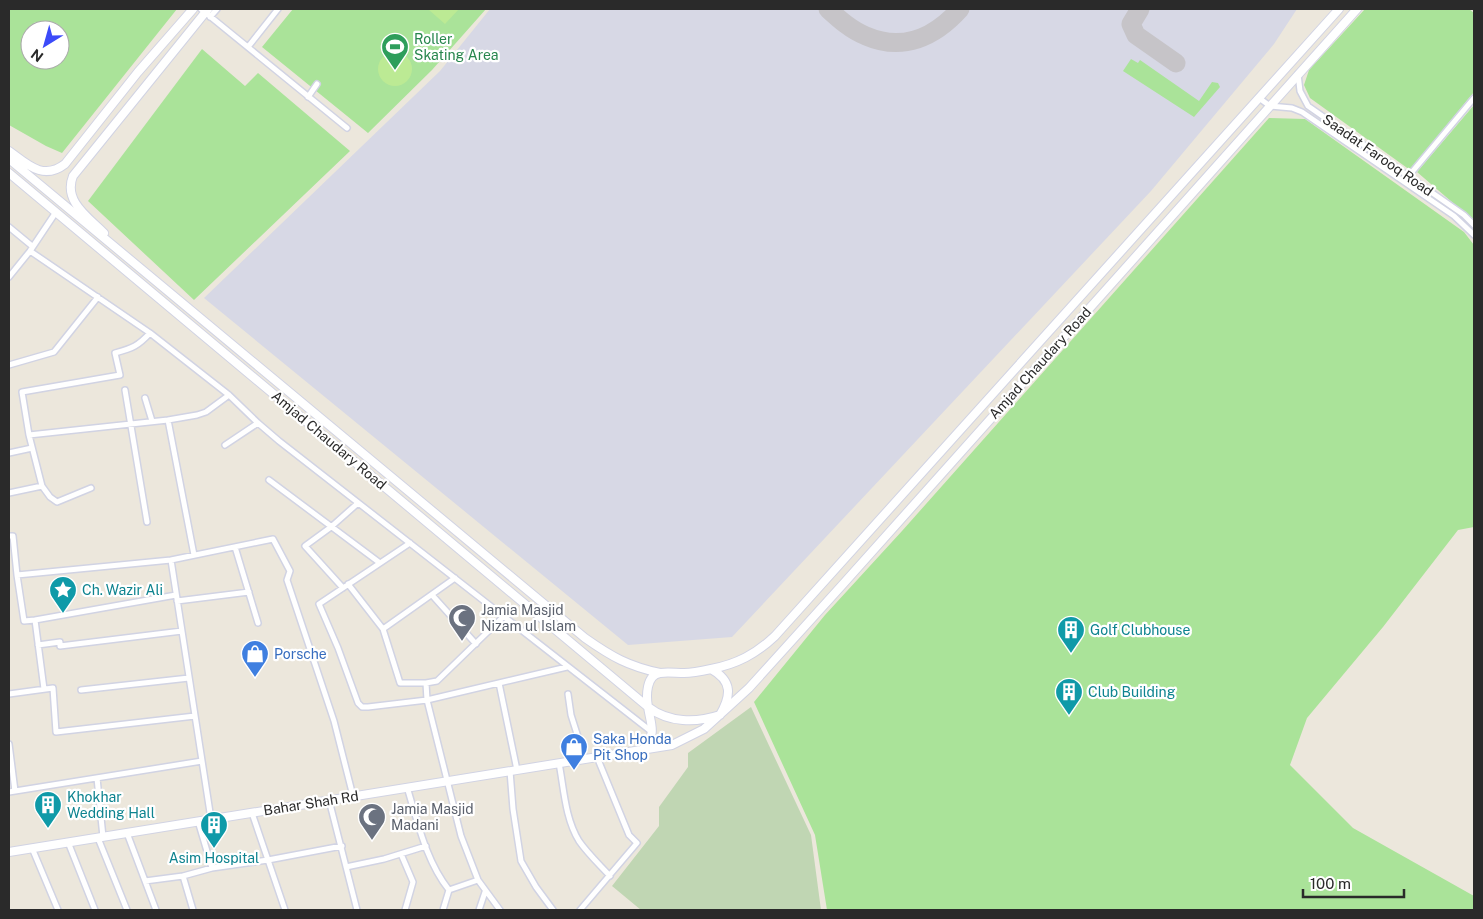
<svg xmlns="http://www.w3.org/2000/svg" width="1483" height="919" font-family="'Public Sans',sans-serif">
<style>
.airport{fill:#d7d8e5}
.green{fill:#aae399;fill-rule:evenodd}
.cemetery{fill:#c0d6b3}
.pitch{fill:#bcea94}
.lines{fill:none;stroke-linecap:round;stroke-linejoin:round}
.taxiway{stroke:#c6c4c8;stroke-width:19}
.street-casing{stroke:#d1d3e3;stroke-width:8}
.secondary-casing{stroke:#d1d3e3;stroke-width:10}
.street{stroke:#fff;stroke-width:5}
.secondary{stroke:#fff;stroke-width:8}
.labels{text-anchor:middle;stroke-width:4.5;stroke-linejoin:round;paint-order:stroke}
.leisure-label{font-size:14px;fill:#27864d;stroke:#fff;text-anchor:start}
.street-label{font-size:14px;fill:#2a2a2a;stroke:#fff}
.culture-label{font-size:14px;fill:#0d838f;stroke:#fff;text-anchor:start}
.worship-label{font-size:14px;fill:#5b616d;stroke:#fff;text-anchor:start}
.shop-label{font-size:14px;fill:#366cbe;stroke:#fff;text-anchor:start}
</style>
<rect width="100%" height="100%" fill="#ece7dc"/>
<path class="airport" d="M490,9H1297L1274,44L1151,191L732,637L628,645L204,298L440,71Z"/>
<path class="green" d="M9,9H177L62,153L46,146L9,125ZM30,30H60V60H30Z
M293,9H486L432,70L368,133L262,47Z
M1365,9H1469L1474,13V92L1410,170L1310,98L1304,85L1309,70Z
M202,49L245,86L258,73L350,151L194,300L88,201Z
M1131,59L1138,63L1140,60L1199,101L1212,82L1218,83L1220,87L1194,117L1123,71Z
M1474,105V221L1417,172Z
M1269,118L1305,119L1464,232L1474,245V527L1458,530L1383,627L1307,718L1290,765L1353,828L1474,896V910H827L815,835L754,702L825,615L902,531Z"/>
<path class="cemetery" d="M751,707L811,835L821,910H641L612,886L659,826V807L688,767V753Z"/>
<path class="pitch" d="M430,9H459L445,24L429,10Z
M378 69a17 17 0 1 1 34 0a17 17 0 1 1-34 0Z"/>
<g class="lines">
<path class="taxiway" d="M828,9C839,19 851,30 866,36C903,52 935,37 960,9
M1140,9L1131,24L1136,35L1176,63"/>
<defs>
<path id="street" d="M201,9L347,128
M210,17L217,9
M248,47L278,9
M1298,74L1300,91L1308,106L1464,215L1474,225
M308,97L317,84
M1259,98L1270,106L1292,108L1302,112L1454,216L1474,235
M1407,178L1474,98
M9,227L32,246
M30,251L150,333L229,395L258,423L279,441L652,732
M9,277L30,251L56,212
M150,333C138,346 133,348 115,353L120,375L22,392L29,435L168,420
M9,365L54,352L98,297
M125,390L147,522
M145,398L152,421
M225,445L258,423
M9,453L32,448
M269,480L380,563
M42,486L50,497L57,502L91,488
M9,493L42,486L29,435
M9,536H13L17,575
M235,547L258,623
M194,555L168,420L197,415L206,412L229,395
M348,584L383,629L400,683H426L427,700L368,707H362L358,703L338,648L319,604L410,543
M343,588L305,546L331,527L358,503
M432,595L476,644
M177,601L249,592
M35,620L24,621L17,575L171,560
M383,629L455,578
M38,645L60,642V646L182,631
M426,683L437,681L503,617
M499,683L517,770
M44,689L35,620L176,595
M81,690L189,678
M9,694L53,688L56,732L195,716
M568,694L571,715L585,759
M9,744L15,791
M559,763C564,789 565,818 579,841C588,854 600,865 610,876
M510,771L513,809L521,861L536,887L553,910
M97,778L103,837
M407,787C418,823 426,861 449,890
M9,792L202,761
M329,800L357,910
M211,819L171,560L273,539L290,571L287,580L334,721L353,796
M198,821L212,868L268,860L252,813
M127,833L156,910
M98,838L127,910
M68,842L95,910
M32,848L58,910
M401,854L413,882L405,910
M346,867L384,859L426,846
M183,876L193,910
M145,881L183,876L212,868
M285,910L268,860L342,846
M443,910L449,890L478,880
M479,910L485,892
M500,910L478,880L461,836L427,700L567,667
M580,910L637,843L629,835L597,757"/>
<path id="secondary" d="M9,151C27,164 43,181 65,164L138,72L193,9
M9,159L585,638C612,657 628,666 660,673
M9,173L648,707C651,726 657,733 643,749
M104,233C88,217 63,201 73,176L208,9
M711,669C737,664 756,654 775,636L1339,9
M711,669C733,681 731,696 720,715C696,723 669,723 648,707C646,696 646,675 660,673C667,672 676,673 684,673C693,673 702,671 711,669Z
M9,852L672,745L704,729L749,688L844,583L1357,9"/>
</defs>
<use href="#street" class="street-casing"/>
<use href="#secondary" class="secondary-casing"/>
<use href="#street" class="street"/>
<use href="#secondary" class="secondary"/>
</g>
<defs>
<symbol id="stadium-pin" viewBox="-11 -11 22 30"><path d="M0 17L-7.5 6A9.5 9.5 0 1 1 7.5 6Z" fill="#2e9e5b" stroke="#fff"/><path d="M0-5a6.5 5 0 1 0 0 10a6.5 5 0 1 0 0-10ZM-3.5-1.8h7v3.6h-7Z" fill="#fff"/></symbol>
<symbol id="sight-pin" viewBox="-11 -11 22 30"><path d="M0 17L-7.5 6A9.5 9.5 0 1 1 7.5 6Z" fill="#0f9aa8" stroke="#fff"/><path d="M0-6L1.8-2.2L6-1.7L2.9 1.2L3.7 5.4L0 3.3L-3.7 5.4L-2.9 1.2L-6-1.7L-1.8-2.2Z" fill="#fff"/></symbol>
<symbol id="mosque-pin" viewBox="-11 -11 22 30"><path d="M0 17L-7.5 6A9.5 9.5 0 1 1 7.5 6Z" fill="#6b7280" stroke="#fff"/><path d="M3.5-4.9A6 6 0 1 0 3.5 4.9A5 5 0 1 1 3.5-4.9Z" fill="#fff"/></symbol>
<symbol id="building-pin" viewBox="-11 -11 22 30"><path d="M0 17L-7.5 6A9.5 9.5 0 1 1 7.5 6Z" fill="#0f9aa8" stroke="#fff"/><path d="M-4-6H4V6H1V3H-1V6H-4ZM-2.5-4.3h1.7v1.8h-1.7ZM.8-4.3h1.7v1.8H.8ZM-2.5-1h1.7V.8h-1.7ZM.8-1h1.7V.8H.8Z" fill="#fff"/></symbol>
<symbol id="shop-pin" viewBox="-11 -11 22 30"><path d="M0 17L-7.5 6A9.5 9.5 0 1 1 7.5 6Z" fill="#3f7fe0" stroke="#fff"/><path d="M-5-2.5h2.3a2.7 3.5 0 0 1 5.4 0H5L5.5 6h-11ZM-1.5-2.5h3a1.5 2.3 0 0 0-3 0Z" fill="#fff"/></symbol>
</defs>
<g fill-rule="evenodd">
<use href="#stadium-pin" x="379" y="31" width="32" height="43"/>
<use href="#sight-pin" x="47" y="574" width="32" height="43"/>
<use href="#mosque-pin" x="446" y="602" width="32" height="43"/>
<use href="#building-pin" x="1055" y="614" width="32" height="43"/>
<use href="#shop-pin" x="239" y="638" width="32" height="43"/>
<use href="#building-pin" x="1053" y="676" width="32" height="43"/>
<use href="#shop-pin" x="558" y="731" width="32" height="43"/>
<use href="#building-pin" x="32" y="789" width="32" height="43"/>
<use href="#mosque-pin" x="356" y="801" width="32" height="43"/>
<use href="#building-pin" x="198" y="809" width="32" height="43"/>
</g>
<g class="labels">
<g class="leisure-label">
<text x="414" y="44">Roller<tspan x="414" dy="16">Skating Area</tspan></text>
</g>
<g class="street-label">
<text transform="translate(1378 155) rotate(35)" y="5">Saadat Farooq Road</text>
<text transform="translate(1040 363) rotate(-48)" y="5">Amjad Chaudary Road</text>
<text transform="translate(329 440) rotate(40)" y="5">Amjad Chaudary Road</text>
<text transform="translate(311 803) rotate(-9)" y="5">Bahar Shah Rd</text>
</g>
<g class="culture-label">
<text x="82" y="595">Ch. Wazir Ali</text>
<text x="1090" y="635">Golf Clubhouse</text>
<text x="1088" y="697">Club Building</text>
<text x="67" y="802">Khokhar<tspan x="67" dy="16">Wedding Hall</tspan></text>
<text x="214" y="863" text-anchor="middle">Asim Hospital</text>
</g>
<g class="worship-label">
<text x="481" y="615">Jamia Masjid<tspan x="481" dy="16">Nizam ul Islam</tspan></text>
<text x="391" y="814">Jamia Masjid<tspan x="391" dy="16">Madani</tspan></text>
</g>
<g class="shop-label">
<text x="274" y="659">Porsche</text>
<text x="593" y="744">Saka Honda<tspan x="593" dy="16">Pit Shop</tspan></text>
</g>
</g>
<rect width="1483" height="919" fill="none" stroke="#2a2a2a" stroke-width="20"/>
<g transform="translate(45 45) rotate(217)"><circle r="24" fill="#ffffff" stroke="#aaaaaa"/>
<path d="M0-4L9 19L0 12L-9 19Z" fill="#3c4bf9"/>
<text y="-8" font-size="14" font-weight="bold" text-anchor="middle" fill="#2a2a2a">N</text>
</g>
<path d="M1303 889v8h101v-8" fill="none" stroke="#2a2a2a" stroke-width="2.5"/>
<text x="1310" y="889" font-size="15" fill="#2a2a2a" stroke="#ffffff" stroke-width="4" paint-order="stroke">100 m</text>
</svg>
